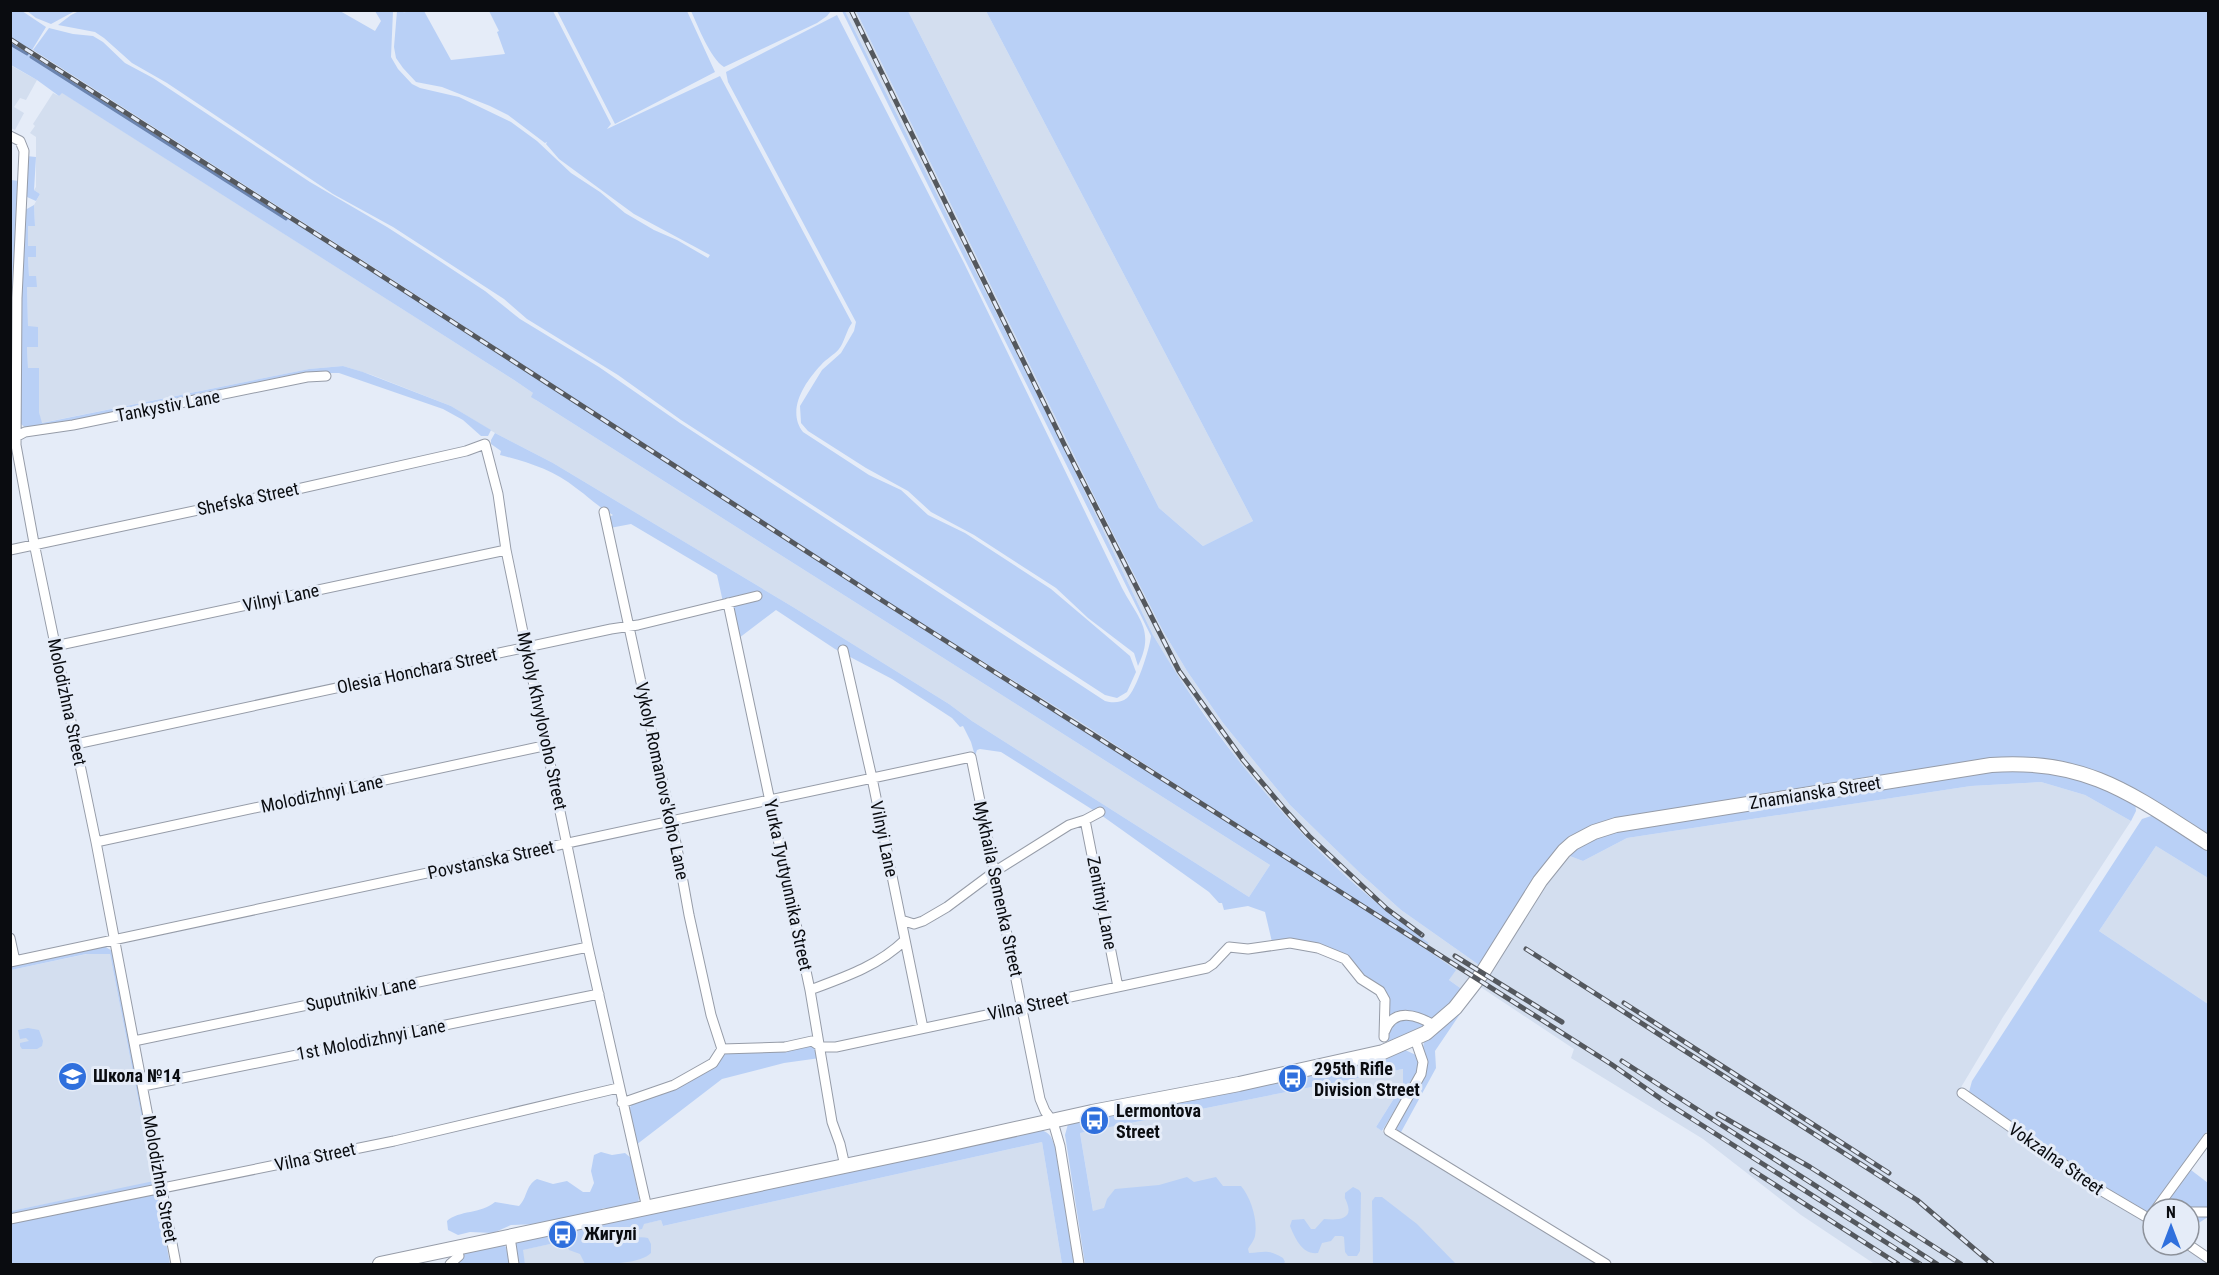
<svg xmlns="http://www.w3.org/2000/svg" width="2219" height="1275" font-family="'Roboto Condensed',sans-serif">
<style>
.built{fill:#d3deef}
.green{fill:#b9d0f6}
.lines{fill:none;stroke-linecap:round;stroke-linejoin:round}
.stream{stroke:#6b84af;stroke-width:3}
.street-casing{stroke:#969ca8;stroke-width:11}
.secondary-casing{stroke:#969ca8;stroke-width:16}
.street{stroke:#fff;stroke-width:9}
.secondary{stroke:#fff;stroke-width:14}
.rail-casing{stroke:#54585e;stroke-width:5}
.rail{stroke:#e5ecf8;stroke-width:3;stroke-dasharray:9;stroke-linecap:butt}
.labels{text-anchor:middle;stroke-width:6;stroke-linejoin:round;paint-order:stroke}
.street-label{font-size:18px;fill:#0a0c10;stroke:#e5ecf8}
.poi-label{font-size:18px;font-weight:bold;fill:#0a0c10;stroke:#e5ecf8;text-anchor:start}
</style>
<rect width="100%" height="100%" fill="#e5ecf8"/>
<path class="built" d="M845,11H856L1097,502L1163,631L1187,671L1223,723L1290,805L1361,874L1401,910L1479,965L1463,990L1449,980L1455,970L1136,763L882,603L367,268L11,42L10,38L32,50L370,265L884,600L1077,720L1292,860L1428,945L1429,943L1386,910L1341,872L1283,815L1240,763L1176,674L1153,635L1061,442Z
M908,11H986L1253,521L1203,546L1159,508Z
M10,65L37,80L26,100L20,98L14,107L24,113L15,130L11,128Z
M61,92L514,380L533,393L536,400L1270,865L1249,897L972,721L949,704L793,607L553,463L495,433L451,406L372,375L343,366L309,369L41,423L39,412V368H28L27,347L38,346L28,327L27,287H36L29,276L28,257L35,246L28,247V226L35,225L34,205L40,194L34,190L36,187V137L30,133L35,126L33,124L53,93L59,96Z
M2041,782L2085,795L2131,821L2003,1017L1957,1094L2100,1193L2153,1226V1245H2183L2208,1262V1264H1873V1263L1801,1215L1703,1139L1571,1058L1574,1049L1479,986L1556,867L1567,855L1583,861L1627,838L1971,786Z
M2156,846L2208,878V1004L2099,931Z
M87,954H110L154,1182L11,1211V970Z
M1403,1069V1084L1376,1127L1597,1264H1102L1080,1133Z
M1042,1142L1062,1264H525L522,1250L661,1220L663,1226Z"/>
<path class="green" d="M11,10L22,11L46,27L32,50L11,38Z
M81,10L340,11L375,31L381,21L375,11H393L391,57L398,69L412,84L420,88L459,97L511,122L537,141L571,173L600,192L625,213L654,230L677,240L708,258L710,255L634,214L559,159L546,144L547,142L545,143L508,115L490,106L442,87L416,82L403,68L396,58L394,47L397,11C405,14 415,10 424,11L451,60L505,54L497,32L499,31L489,11H553L611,124L607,129L720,76L852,323C846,331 845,341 839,349C834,355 826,359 821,365C805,382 786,410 803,432L869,475L901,490L928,515L965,533L1051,589L1130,656L1136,672L1127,692L1117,698L1105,695L681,420L618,375L527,319L504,299L393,227L333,194L167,83L132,63L104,38L95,32L58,25L71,15Z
M27,11H75L51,24L36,18Z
M557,11H687L715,72L615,124Z
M691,11H831L827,16L817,23L724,67C710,58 698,26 691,11Z
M842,11H845L1061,442L1153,635C1204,722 1266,802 1340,871C1368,897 1399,920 1429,943L1427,945L1292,860L1077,720L884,600L370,265L33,50L49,28L73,34L93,36L103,42L125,63L153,78L310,182L387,227L432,256L485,291L520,319L599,367L680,423L1105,701C1112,703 1121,703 1127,698C1136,691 1150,648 1151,636Z
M856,11H908L1159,508L1203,546L1253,521L986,11H2208V837L2045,760L1605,824L1537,878L1479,965L1401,910L1361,874L1290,805L1223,723L1187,671L1163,631L1097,502Z
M837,15L964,263L1122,588C1139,620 1155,630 1138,666L1134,653L1088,618L1056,588L974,535L931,512L908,491L866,468L808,431L801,423L800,406L822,370L841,353L854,331L856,322L728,82L726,72Z
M10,42L367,268L882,603L1405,935L1456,970L1449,980L1463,990L1441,1015L1423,1028L1389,1042L1387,1040L1388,998L1346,957L1272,942L1265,912L1248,906L1224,910L1222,903H1219L1209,892L1101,815L1001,752L980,749L977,750L975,756L971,742L963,726L960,727L952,718L892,679L835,649L776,610L739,638L723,602L717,575L631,524L610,528L609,517L613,515C598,507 590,498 576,488C554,470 527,462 500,455L501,451L491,444V440L495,433L553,463L793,607L949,704L972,721L1249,897L1270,865L536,400L531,397L533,393L514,380L62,93L59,96L37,80L11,65Z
M26,156L36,157L34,190L40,194L36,201L27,197L25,193Z
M11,180L19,181L14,341L11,346Z
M34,205L35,226H28V246H36V257H28L29,276H36L37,287H27L28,326L38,327V347H27L28,368H39V412L42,423L309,369L343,366L363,372L451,406L491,430L488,436H481L463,420L443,409L339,373H326L54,426L27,429L21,424L20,418V297L25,210Z
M2020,768L2070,774L2135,802L2136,811L2131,821L2085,795L2041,782L1971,786L1627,838L1583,861L1567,855L1575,847L1608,831L1991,770Z
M2154,815L2208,848V878L2156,846L2099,931L2208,1004V1130L2149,1210L2145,1212L2103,1189L1969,1092L1972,1081L2142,819Z
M104,946L114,952L157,1183L156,1186L11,1216V1211L154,1181L110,954H86L11,970L10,965Z
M1479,986L1435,1051L1436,1068L1400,1134L1396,1128L1424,1076L1423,1047L1425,1038Z
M28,1028L39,1030L43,1041L42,1046L37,1049H22L20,1046V1043L29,1041L26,1038L20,1039L18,1030Z
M812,1044L817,1048L820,1058L784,1063L722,1079L636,1145L629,1109L632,1104L724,1053Z
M1405,1050L1416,1055L1419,1062L1418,1072L1382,1131L1376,1127L1403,1084V1069L1080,1133L1093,1211L1104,1208L1107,1199L1115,1189L1159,1185L1187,1177L1194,1182L1216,1177L1223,1186H1241C1251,1198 1258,1220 1255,1236C1254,1241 1250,1245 1248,1249L1249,1253C1265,1252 1268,1249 1283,1258L1285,1262L1283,1264H1085L1065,1135L1068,1124Z
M1040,1130C1051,1132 1052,1139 1055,1147L1074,1264H1062L1042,1142L663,1226L661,1220L644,1224L642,1229L616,1234L615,1237C624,1242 637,1235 648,1238L651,1244V1253C639,1265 603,1264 585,1264L580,1254L569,1250L564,1241L523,1250L525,1264H518L515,1244L520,1240Z
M601,1152L612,1155L625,1153L631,1158L639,1198L638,1204L613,1209L604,1208L585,1215L540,1224L511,1225L493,1233L470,1232L458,1235L448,1230L447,1221C459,1210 481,1214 495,1202L519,1206C528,1197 525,1186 537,1179L553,1184L567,1181L583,1192H590L594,1183L591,1171L594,1155Z
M2191,1170L2208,1183V1217L2194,1226L2189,1234V1209H2161Z
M1353,1187L1359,1190L1361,1193L1360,1251L1357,1256H1348L1345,1252L1344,1237L1342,1236H1335L1331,1241L1322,1243L1318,1253C1302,1255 1295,1238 1290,1226L1292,1220L1304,1219L1311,1229H1315L1324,1219C1336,1220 1354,1221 1347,1203C1344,1194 1345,1203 1345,1193Z
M157,1194L170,1264H11V1222Z
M1375,1197H1382L1417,1224L1456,1264H1373L1372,1201Z
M501,1244L506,1247L510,1264H455L462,1252Z"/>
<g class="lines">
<path class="stream" d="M10,44L27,54
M31,57L286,219"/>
<defs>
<path id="street" d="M10,136L20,141L24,151L17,298L16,445L34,543L96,842L176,1264
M12,439L25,432L73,425L307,377L326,376
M604,512L677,848L689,915L711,1015L722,1049
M10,550L302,488L466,451L485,444L498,494L506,550L588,947L647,1208
M728,603L810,990L832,1122L840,1144L845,1166
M55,646L506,550
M843,650L872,778L923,1028
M76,744L611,629L638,625L757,596
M1085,820L1118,987
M96,842L548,745
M901,920L914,924L923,921L947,907L994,872L1069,825L1085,820L1100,812
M10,938L15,961
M10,962L971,757C994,871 1018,985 1040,1099L1045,1111L1053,1122L1060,1146L1079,1264
M810,990C845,977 878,966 905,940
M1385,1031C1394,1007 1418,1015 1435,1026
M1415,1039L1423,1062L1421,1074L1389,1131L1606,1264
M134,1041L588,947
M143,1086L599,994
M1962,1093L2102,1191L2153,1221
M622,1103L674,1085L713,1063L722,1049L785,1047L812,1041L821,1047H836L1207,968L1213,964L1229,947L1248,949L1290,943L1318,948L1345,959L1361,979L1380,991L1385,1000L1384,1037
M2156,1209L2208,1138
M2189,1212H2208
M10,1219L394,1141L618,1088
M510,1237L514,1264
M2189,1245L2208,1258
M450,1264L459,1256L457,1248"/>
<path id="secondary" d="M380,1264L930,1148L1092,1112L1239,1084L1383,1052L1426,1033L1455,1008L1483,972L1540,881L1564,851L1573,843L1594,832L1616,825L1991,765C2086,758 2132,794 2208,843"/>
</defs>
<use href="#street" class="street-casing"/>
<use href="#secondary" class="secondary-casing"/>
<use href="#street" class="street"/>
<use href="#secondary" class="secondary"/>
<defs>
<path id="rail" d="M851,10L1064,444L1179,671L1243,760L1286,811L1309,836L1387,909L1422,935
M10,39L368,267L883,601L1611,1064L1664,1101L1920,1264
M1526,949L1917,1200L1992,1264
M1455,956L1562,1022
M1624,1003L1889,1173
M1622,1061L1937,1264
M1718,1114L1810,1167L1961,1264
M1752,1170L1898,1264"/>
</defs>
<use href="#rail" class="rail-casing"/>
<use href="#rail" class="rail"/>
</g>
<defs>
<symbol id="school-disc" viewBox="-11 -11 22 22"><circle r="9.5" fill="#3070dd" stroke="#e5ecf8"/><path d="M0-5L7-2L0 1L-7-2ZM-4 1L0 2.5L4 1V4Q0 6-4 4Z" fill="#fff"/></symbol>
<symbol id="bus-disc" viewBox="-11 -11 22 22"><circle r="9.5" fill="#3070dd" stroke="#e5ecf8"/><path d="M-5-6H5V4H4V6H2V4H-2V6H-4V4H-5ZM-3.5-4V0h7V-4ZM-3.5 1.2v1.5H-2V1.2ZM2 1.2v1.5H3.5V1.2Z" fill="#fff"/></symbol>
</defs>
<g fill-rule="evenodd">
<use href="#school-disc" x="56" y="1060" width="33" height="33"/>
<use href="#bus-disc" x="1276" y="1062" width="33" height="33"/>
<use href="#bus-disc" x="1078" y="1104" width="33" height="33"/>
<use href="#bus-disc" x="546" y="1218" width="33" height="33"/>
</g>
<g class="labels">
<g class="street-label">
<text transform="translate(168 406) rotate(-11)" y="6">Tankystiv Lane</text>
<text transform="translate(248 499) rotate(-12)" y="6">Shefska Street</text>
<text transform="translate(281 598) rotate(-12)" y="6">Vilnyi Lane</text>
<text transform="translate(417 671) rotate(-12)" y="6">Olesia Honchara Street</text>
<text transform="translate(67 702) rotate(78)" y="6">Molodizhna Street</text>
<text transform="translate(542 721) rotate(78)" y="6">Mykoly Khvylovoho Street</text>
<text transform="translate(662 781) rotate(78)" y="6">Vykoly Romanovs'koho Lane</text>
<text transform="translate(1815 793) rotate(-9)" y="6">Znamianska Street</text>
<text transform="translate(322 794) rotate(-12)" y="6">Molodizhnyi Lane</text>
<text transform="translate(884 839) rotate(78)" y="6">Vilnyi Lane</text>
<text transform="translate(491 860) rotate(-12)" y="6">Povstanska Street</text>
<text transform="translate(788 885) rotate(78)" y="6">Yurka Tyutyunnika Street</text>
<text transform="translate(998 889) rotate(78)" y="6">Mykhaila Semenka Street</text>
<text transform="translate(1102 903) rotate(79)" y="6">Zenitniy Lane</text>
<text transform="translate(361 994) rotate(-12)" y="6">Suputnikiv Lane</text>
<text transform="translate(1028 1006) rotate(-12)" y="6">Vilna Street</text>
<text transform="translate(371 1040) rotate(-11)" y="6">1st Molodizhnyi Lane</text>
<text transform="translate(315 1157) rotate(-12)" y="6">Vilna Street</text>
<text transform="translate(2056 1159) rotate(35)" y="6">Vokzalna Street</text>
<text transform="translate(160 1179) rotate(80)" y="6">Molodizhna Street</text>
</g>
<g class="poi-label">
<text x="1314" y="1075">295th Rifle<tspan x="1314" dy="21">Division Street</tspan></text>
<text x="93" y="1082">Школа №14</text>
<text x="1116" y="1117">Lermontova<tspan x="1116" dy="21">Street</tspan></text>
<text x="584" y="1240">Жигулі</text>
</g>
</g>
<rect width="2219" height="1275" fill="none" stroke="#0a0c10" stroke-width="24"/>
<g transform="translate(2171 1227)"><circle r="28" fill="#e5ecf8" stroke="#8d929b" stroke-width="1.5"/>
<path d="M0-4.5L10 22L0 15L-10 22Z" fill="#3070dd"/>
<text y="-9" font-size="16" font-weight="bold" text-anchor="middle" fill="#0a0c10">N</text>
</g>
</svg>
